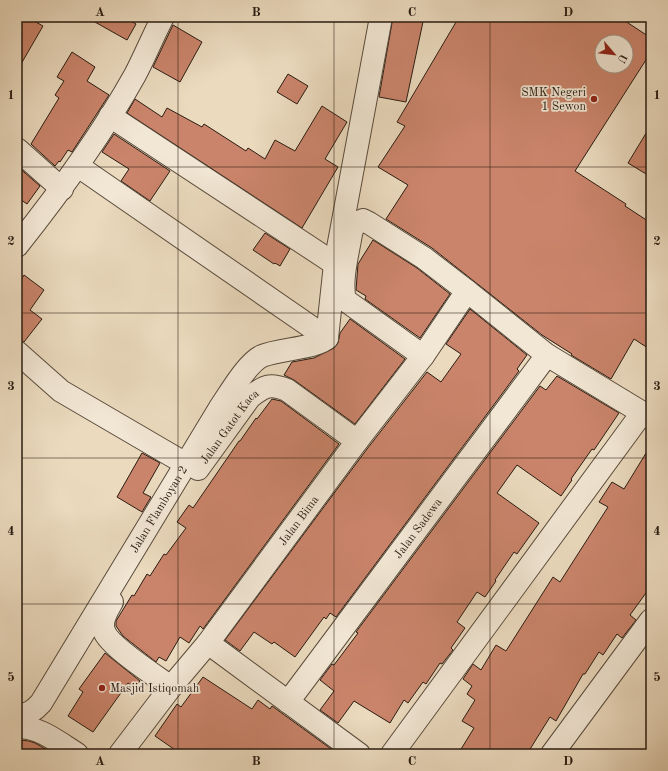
<svg xmlns="http://www.w3.org/2000/svg" width="668" height="771" font-family="'Old Standard TT',serif">
<style>
.building{fill:#ca846b;stroke:#281b11;fill-rule:evenodd}
.lines{fill:none;stroke-linecap:round;stroke-linejoin:round}
.minor-casing{stroke:#594b3c;stroke-width:24}
.minor{stroke:#f2e7d5;stroke-width:22}
.grid{fill:none;stroke:#281b11;stroke-width:1;stroke-opacity:0.55}
.poi-dot{fill:#8f2418;stroke:#f2e7d5;stroke-width:1.5}
.labels{text-anchor:middle;stroke-width:3.5;stroke-linejoin:round;paint-order:stroke}
.poi-label{font-size:12px;fill:#281b11;stroke:#f2e7d5;text-anchor:end}
.street-label{font-size:12px;fill:#281b11;stroke:#f2e7d5}
.neatline{fill:none;stroke:#281b11;stroke-width:1.5}
.grid-label{font-size:13px;text-anchor:middle;font-weight:bold;fill:#281b11}
</style>
<rect width="100%" height="100%" fill="#ebdabe"/>
<filter id="stains"><feTurbulence type="fractalNoise" baseFrequency=".005" numOctaves="4"/><feColorMatrix values="0 0 0 0 .2 0 0 0 0 .09 0 0 0 0 .02 0 0 0 .5 -.17"/></filter>
<radialGradient id="worn" r=".72"><stop offset=".6" stop-color="#630" stop-opacity="0"/><stop offset="1" stop-color="#630" stop-opacity=".3"/></radialGradient>
<path class="building" d="M17,17H27L43,26L17,71Z
M86,17H124L136,24L127,40Z
M393,17H424L406,102L379,97Z
M459,17H619L651,38V52L575,171L626,204L625,206L651,223V350L634,339L611,379L571,355L572,354L542,335L432,248L386,219L408,185L378,167L405,126L397,122ZM602,42H626V66H602Z
M173,25L202,42L180,82L153,67Z
M72,52L95,67L87,81L109,95L72,152L68,150L60,162L59,161L55,166L31,144L59,98L55,95L64,81L57,77Z
M288,74L308,86L297,104L277,92Z
M135,99L162,117L167,108L202,127L204,124L246,151L248,148L265,159L275,140L295,151L322,106L347,122L325,159L338,167L302,228L127,113Z
M651,125V177L628,163Z
M114,134L170,171L150,201L121,181L129,169L102,152Z
M17,166L40,186L27,204L17,197Z
M265,233L290,249L280,266L275,263L274,264L253,250Z
M373,240L417,268L450,294L420,338L365,299L366,296L356,290L358,264Z
M24,275L44,290L30,310L42,319L24,342L17,340V286Z
M470,309L527,355L517,369L519,371L336,617L330,613L326,619L324,617L295,657L274,642L272,644L254,632L240,651L225,640L367,449L427,372L441,382L461,354L446,344Z
M350,319L405,359L355,424L294,380L284,375L292,362L314,358L334,348L338,343L340,333Z
M557,376L619,413L594,450L592,449L571,479L572,480L561,496L517,465L497,493L539,523L517,554L514,552L495,580L496,581L485,597L477,592L457,622L465,628L451,648L453,650L442,664L440,663L426,684L423,682L408,703L404,700L390,723L354,701L338,723L320,710L334,691L320,680L332,664L334,665L358,633L356,632L540,386L546,390Z
M272,399L281,401L339,444L203,629L200,626L189,643L180,637L166,661L159,657L156,662L123,636L116,626V621L132,595L134,596L147,574L150,576L164,554L166,555L186,528L177,522L189,505L193,508L239,441H240L256,418L257,419Z
M651,445V586L630,615L636,620L622,638L617,634L603,655L599,652L585,674H583L556,721L550,717L527,754H458L474,728L462,721L475,700L467,694L472,686L463,679L473,664L481,670L496,645L506,651L553,577L560,582L608,507L599,502L612,482L624,489Z
M142,453L160,463L143,493L151,497L142,512L117,497Z
M105,653L140,681L135,688L128,683L93,732L68,716L83,692L79,689Z
M203,677L252,709L258,700L270,709L272,706L338,754H181L155,736L177,704L181,707Z
M19,740L29,741L35,743L54,754H17V744Z"/>
<g class="lines">
<defs>
<g id="minor">
<path d="M110,116L335,264"/>
<path d="M17,149L62,189"/>
<path d="M78,166L327,338"/>
<path d="M17,246C60,192 101,136 135,75C145,56 153,36 163,17"/>
<path d="M327,338L335,264L381,17"/>
<path d="M17,352L61,391L186,464"/>
<path d="M423,356L345,300C340,281 348,253 351,234C353,226 355,223 363,220L369,223L424,258L467,291"/>
<path id="s1" d="M198,469L250,397C264,386 270,383 287,390L357,441"/>
<path d="M112,602C107,611 100,621 104,631C109,646 157,677 171,687"/>
<path d="M208,643L359,754"/>
<path id="s2" d="M288,702L547,355"/>
<path id="s3" d="M17,717C28,714 34,711 41,703L221,406C230,393 247,363 262,356C278,349 318,348 327,338"/>
<path d="M17,728C36,724 61,744 77,754"/>
<path id="s4" d="M120,754L171,687L208,643L357,441L423,356L467,291L547,355L651,418"/>
<path d="M392,754L642,413"/>
<path d="M552,754L651,620"/>
</g>
</defs>
<use href="#minor" class="minor-casing"/>
<use href="#minor" class="minor"/>
</g>
<path class="grid" d="M178,17V754M334,17V754M490,17V754M17,167H651M17,313H651M17,458H651M17,604H651"/>
<g class="poi-dot">
<circle cx="594" cy="99" r="4"/>
<circle cx="102" cy="688" r="4"/>
</g>
<g class="labels">
<g class="poi-label">
<text x="586" y="96">SMK Negeri<tspan x="586" dy="14">1 Sewon</tspan></text>
<text x="110" y="692" text-anchor="start">Masjid Istiqomah</text>
</g>
<g class="street-label">
<text dy="4" stroke="none"><textPath href="#s1" startOffset="53">Jalan Gatot Kaca</textPath></text>
<text dy="4" stroke="none"><textPath href="#s3" startOffset="255">Jalan Flamboyan 2</textPath></text>
<text dy="4" stroke="none"><textPath href="#s4" startOffset="294">Jalan Bima</textPath></text>
<text dy="4" stroke="none"><textPath href="#s2" startOffset="217">Jalan Sadewa</textPath></text>
</g>
</g>
<rect width="668" height="771" fill="none" stroke="#ebdabe" stroke-width="44"/>
<g transform="translate(614 54) rotate(118)"><circle r="19" fill="#f2e7d5" stroke="#a19587"/>
<path d="M0-3L7 15L0 10L-7 15Z" fill="#8f2418"/>
<text y="-6" font-size="11" font-weight="bold" text-anchor="middle" fill="#281b11">U</text>
</g>
<rect x="22" y="22" width="624" height="727" class="neatline"/>
<g class="grid-label">
<text x="100" y="16">A</text>
<text x="256" y="16">B</text>
<text x="412" y="16">C</text>
<text x="568" y="16">D</text>
<text x="11" y="99">1</text>
<text x="657" y="99">1</text>
<text x="11" y="245">2</text>
<text x="657" y="245">2</text>
<text x="11" y="390">3</text>
<text x="657" y="390">3</text>
<text x="11" y="535">4</text>
<text x="657" y="535">4</text>
<text x="11" y="681">5</text>
<text x="657" y="681">5</text>
<text x="100" y="765">A</text>
<text x="256" y="765">B</text>
<text x="412" y="765">C</text>
<text x="568" y="765">D</text>
</g>
<rect width="100%" height="100%" filter="url(#stains)"/>
<rect width="100%" height="100%" fill="url(#worn)"/>
</svg>
